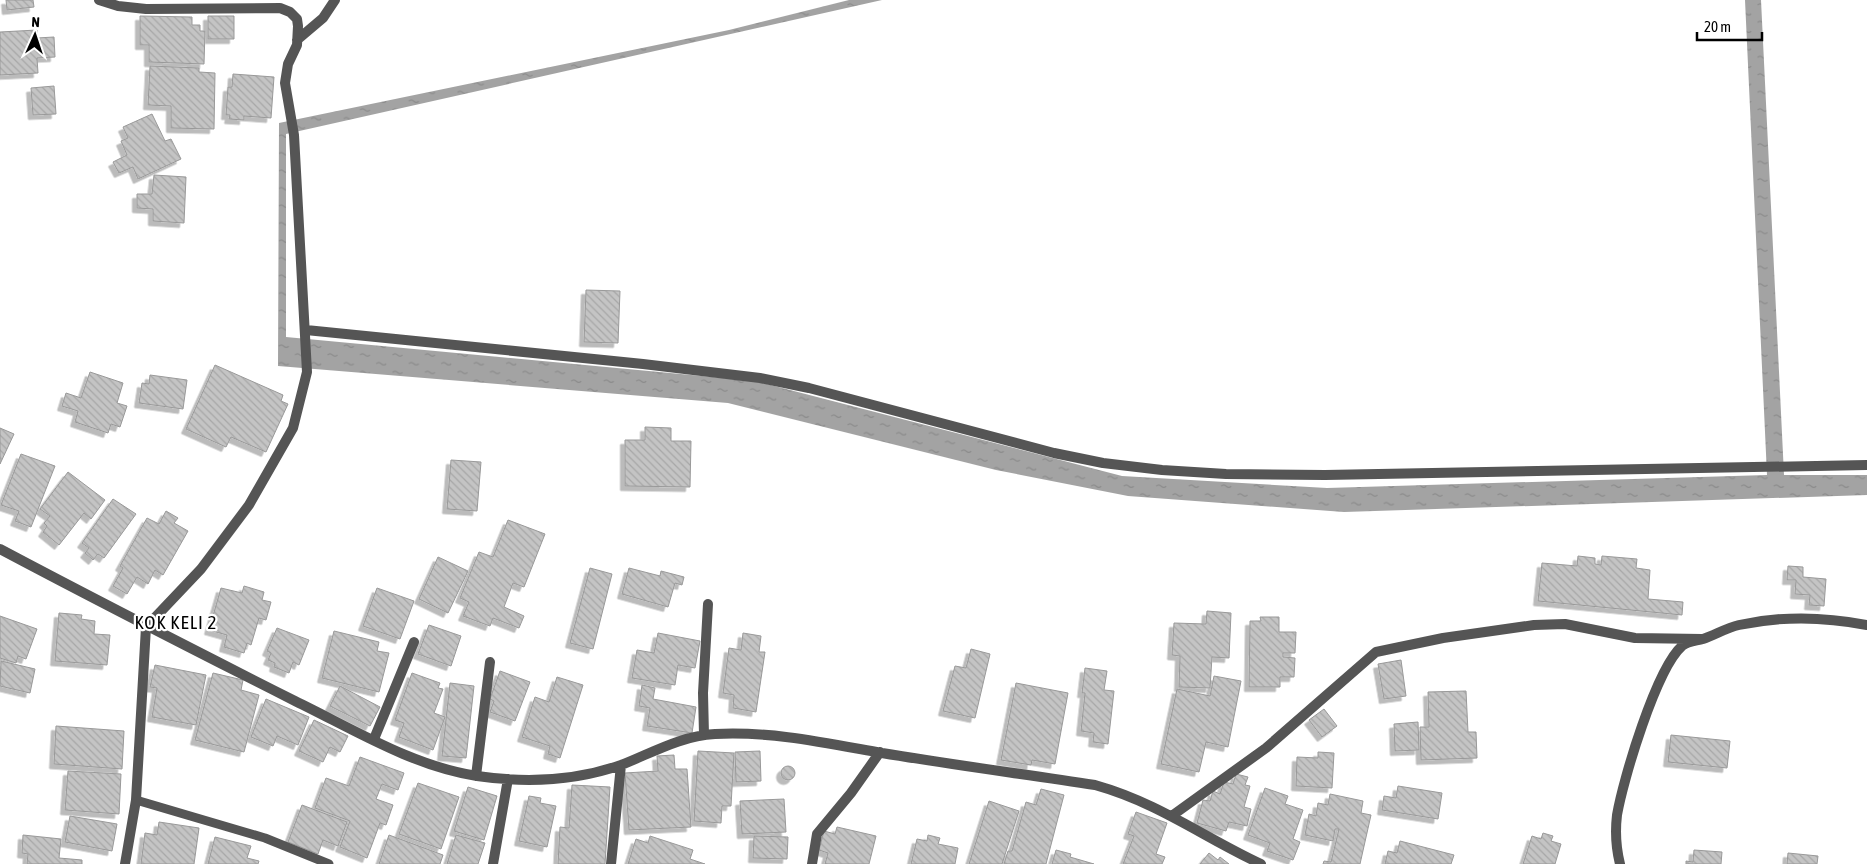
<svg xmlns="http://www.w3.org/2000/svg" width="1867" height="864" font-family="'Asap Condensed',sans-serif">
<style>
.water{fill:url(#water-ripples)}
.building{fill:url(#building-back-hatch);stroke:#999;filter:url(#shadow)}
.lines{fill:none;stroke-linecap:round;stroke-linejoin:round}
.service{stroke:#555;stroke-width:9}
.minor{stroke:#555;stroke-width:10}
.labels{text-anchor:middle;stroke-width:4.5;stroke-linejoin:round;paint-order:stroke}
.neighbourhood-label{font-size:19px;letter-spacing:1px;fill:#000;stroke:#fff}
</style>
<defs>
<pattern id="water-ripples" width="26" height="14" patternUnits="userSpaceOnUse" patternTransform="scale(1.25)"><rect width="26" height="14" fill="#a3a3a3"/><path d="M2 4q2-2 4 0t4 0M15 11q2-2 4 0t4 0" fill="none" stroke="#8b8b8b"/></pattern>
<pattern id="building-back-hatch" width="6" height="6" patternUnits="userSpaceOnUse" patternTransform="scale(1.25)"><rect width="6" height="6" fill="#c4c4c4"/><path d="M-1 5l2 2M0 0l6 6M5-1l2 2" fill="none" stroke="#a7a7a7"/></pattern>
<filter id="shadow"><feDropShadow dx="-4.5" dy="4.5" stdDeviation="0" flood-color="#0004"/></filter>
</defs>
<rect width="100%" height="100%" fill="#fff"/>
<path class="water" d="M849,0H882L286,134V337L755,381L1122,476L1327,488L1767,475L1745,0H1761L1784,475H1867V495L1344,512L1128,496L996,470L728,403L278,366L279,123L729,30Z"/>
<path class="building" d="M6,0H33L34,7L7,10Z
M140,16L192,17V25H200V31H205L204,64L149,62V45H140Z
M208,16H234V39H208Z
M37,30V38L54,37L55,57L37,58L38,73L0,75V32Z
M150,66L199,68V72L215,73L214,129L171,128V106L148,105Z
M233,74L274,77L271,118L244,116V120L229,119L230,115H226L228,87H232Z
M54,86L56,114L33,115L31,88Z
M152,114L165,141L171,139L181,159L138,179L133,167L119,173L113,162L127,155L121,141L128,138L123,127Z
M154,175L186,177L184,223L153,221V209L137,208V194H152Z
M586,290L620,291L618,343L584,342Z
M215,365L283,395L281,401L288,404L266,452L231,437L226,447L186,429Z
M90,372L123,383L117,403L127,406L120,427L111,424L108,433L75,422L78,411L62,406L66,393L81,398Z
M150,375L187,380L183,409L139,403L142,383L149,384Z
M645,427L671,428V441H691L690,487L625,486V440H645Z
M0,428L14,434L0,464Z
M21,454L55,466L31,527L15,521L19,511L1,505Z
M451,460L481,462L477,511L447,509Z
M68,472L105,500L91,519L84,513L59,545L43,532L47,526L44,523L50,516L40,509Z
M113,499L136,514L104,558L98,554L93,560L85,553L89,548L82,543Z
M166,511L178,518L174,523L188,531L163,575L155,570L148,584L137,577L127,594L113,586L123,568L120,566L147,518L159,524Z
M508,520L545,534L524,587L513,583L504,607L524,616L519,628L493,618L490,626L463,616L469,602L460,598L479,552L493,557Z
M1578,556L1595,558V564L1601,565L1602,556L1637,559L1636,568L1650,570L1648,599L1683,602L1682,615L1538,601L1542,563L1577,566Z
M438,557L468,571L448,613L419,599Z
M1788,566L1803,567V577L1826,579L1824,606L1809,605L1810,595L1795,594L1796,580H1787Z
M590,568L612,574L593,649L570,643Z
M629,568L660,576L661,571L684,577L682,585L675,583L668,607L622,594Z
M244,586L264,592L262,600L271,602L266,620L259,618L251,645L247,643L244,653L224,647L227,635L209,630L221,588L242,593Z
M377,588L414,601L400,639L363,626Z
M1207,611L1231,613L1229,658L1212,657L1210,688L1179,687L1180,656L1172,655L1174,623L1206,624Z
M59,613L82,615L81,619L95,621L94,634L110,635L107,665L55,661Z
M0,616L37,629L26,659L18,656L16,663L0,658Z
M1260,617H1279V632H1296L1295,653H1283V657L1295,658L1294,677H1280V687H1249L1250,621H1261Z
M429,625L461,636L451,666L418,654Z
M277,628L309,640L299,665L293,662L289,673L274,667L275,663L268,660L271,653L267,651Z
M334,631L379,642L377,651L389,653L379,692L322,678Z
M658,633L700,641L695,668L678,665L675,685L632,678L637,650L654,653Z
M743,633L761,636L759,652H765L756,712L733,708L734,695L723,693L729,648L741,650Z
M971,649L990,654L975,718L943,711L955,666L966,668Z
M1401,660L1406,696L1384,699L1378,664Z
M1,661L35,669L30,693L0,686Z
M155,665L206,675L196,725L152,717L157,688L150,687Z
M1085,668L1107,671L1104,690L1114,691L1108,744L1093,742L1094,733L1081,731L1085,693H1082Z
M500,671L530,682L515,721L490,712L494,701L490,699Z
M213,673L243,680L241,690L259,695L244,752L195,740Z
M412,673L440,683L438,688L443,689L434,713L445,717L433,750L399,737L404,723L395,720Z
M1214,676L1241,681L1228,747L1206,742L1199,772L1161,764L1177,689L1210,696Z
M557,677L583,685L560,758L548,754L550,746L522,737L535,697L549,702Z
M450,683L474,686L466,758L442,756Z
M1016,683L1068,693L1055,764L1032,760L1031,765L1001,760Z
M642,685L655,688L653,699L696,707L692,733L647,726L650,708L639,706Z
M340,686L380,707L370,726L330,706Z
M1466,691L1468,732H1476L1477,758L1421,760L1420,727H1429L1428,692Z
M266,699L309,717L298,745L277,736L273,746L251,737Z
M1324,709L1337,726L1322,737L1309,720Z
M314,720L348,736L340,752L330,747L323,762L299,751Z
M1418,722L1419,750L1395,751L1394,724Z
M56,726L124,731L122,769L54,764Z
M1671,735L1730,741L1727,768L1668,762Z
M698,751L734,753L731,806H722L721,823L694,821Z
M760,751L761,781L736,782L735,752Z
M1318,752L1334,753L1332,788L1296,786L1297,757L1318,758Z
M674,755L675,769H687L691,827L629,830L625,773L658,771L657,756Z
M360,757L404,773L398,790L382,784L376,799L393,805L386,825L380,823L367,858L340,847L350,821L315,808L326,778L349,786Z
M781 773a7 7 0 1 1 14 0a7 7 0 1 1-14 0Z
M68,771L121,774L119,814L65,810Z
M1236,774L1248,777L1245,785L1250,786L1244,807L1251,809L1247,826L1229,822L1226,831L1197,823L1203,800L1210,801L1213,791L1220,794L1224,782L1233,784Z
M418,783L459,797L441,849L399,834Z
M572,785L610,787L605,864H558L560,827L569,828Z
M1398,786L1442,793L1438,819L1382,810L1384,796L1396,798Z
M468,787L497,796L484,840L454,831Z
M1265,788L1288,796L1285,804L1303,810L1293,839L1300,842L1293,860L1267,851L1270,843L1248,835Z
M1041,789L1064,795L1046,864H1004L1008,851H1012L1026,802L1036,805Z
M1330,794L1363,801L1361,813L1371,815L1360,864H1323L1324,861L1331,862L1339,829H1335L1333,841L1305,835L1309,814L1316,816L1318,803L1328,805Z
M529,796L541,798L540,803L556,806L547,847L519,841Z
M784,799L786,832L742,834L740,801Z
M989,801L1019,811L1002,864H969Z
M302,805L347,822L338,846L323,840L318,854L288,842Z
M1136,812L1167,823L1156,854L1165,857L1162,864H1123L1134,836L1128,834Z
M70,816L117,824L112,851L65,842Z
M159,822L199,828L194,864H141L145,833L157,835Z
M837,827L876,836L869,864H825L828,853L819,850L824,831L835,834Z
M1543,833L1553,836L1551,841L1561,844L1555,864H1523L1532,836L1541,839Z
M23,835L61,839L59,858L82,860V864H27L28,854L22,853Z
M389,835L443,855L440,864H379Z
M456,835L485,843L478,864H447Z
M928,835L940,838L938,844L958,848L955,864H911L917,839L927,841Z
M650,836L693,850L690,859L705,864H628L636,839L648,843Z
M754,836L788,837L787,859L753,858Z
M215,837L251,846L247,858L259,861L258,864H208Z
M1400,841L1454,855L1451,864H1385L1388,851L1397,853Z
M1056,850L1071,854L1070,857L1094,864H1052Z
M1694,850L1722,852L1721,864H1686V861L1693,862Z
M1209,853L1218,860L1220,857L1229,864H1200Z
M1788,853L1818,856L1817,864H1787Z"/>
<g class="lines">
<path class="service" d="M136,800L265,838L329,864"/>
<path class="minor" d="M99,0L118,6L146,9L280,8L290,12L297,19L298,26L297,45L288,64L285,83L294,135L307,372L293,428L249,505L201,569L146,627L136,800L125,864
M297,40L323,18L335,0
M306,330L643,364L760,378L809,388L1054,453L1103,463L1162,470L1226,474L1325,475L1867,465
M0,549C98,601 196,651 295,701C353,729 412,766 477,776C525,783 575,781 621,765C652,753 680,736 715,734C772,731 826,743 882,753C953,765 1024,774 1095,785C1159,803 1203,837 1261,864
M704,735L703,693L708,604
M374,739L414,642
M476,776L490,662
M1173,815L1266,748L1376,652L1443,638L1534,625L1565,624L1635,638L1702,639
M493,864L508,779
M611,864L621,765
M812,864L817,834L851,793L880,752
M1620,864C1616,848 1615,832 1617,815C1623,780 1656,669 1682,646C1688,641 1696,641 1703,639C1715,635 1726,628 1739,625C1780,616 1826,617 1867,625"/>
</g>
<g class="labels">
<g class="neighbourhood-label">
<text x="176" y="629">KOK KELI 2</text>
</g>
</g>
<g transform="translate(35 35) rotate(3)" stroke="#ffffff" stroke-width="4" paint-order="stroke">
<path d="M0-4L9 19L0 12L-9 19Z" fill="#000000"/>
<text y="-8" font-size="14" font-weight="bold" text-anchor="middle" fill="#000000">N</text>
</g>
<path d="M1697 32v8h65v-8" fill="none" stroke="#000000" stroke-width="2.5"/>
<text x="1704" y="32" font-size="15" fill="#000000" stroke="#ffffff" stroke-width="4" paint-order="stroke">20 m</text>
</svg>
